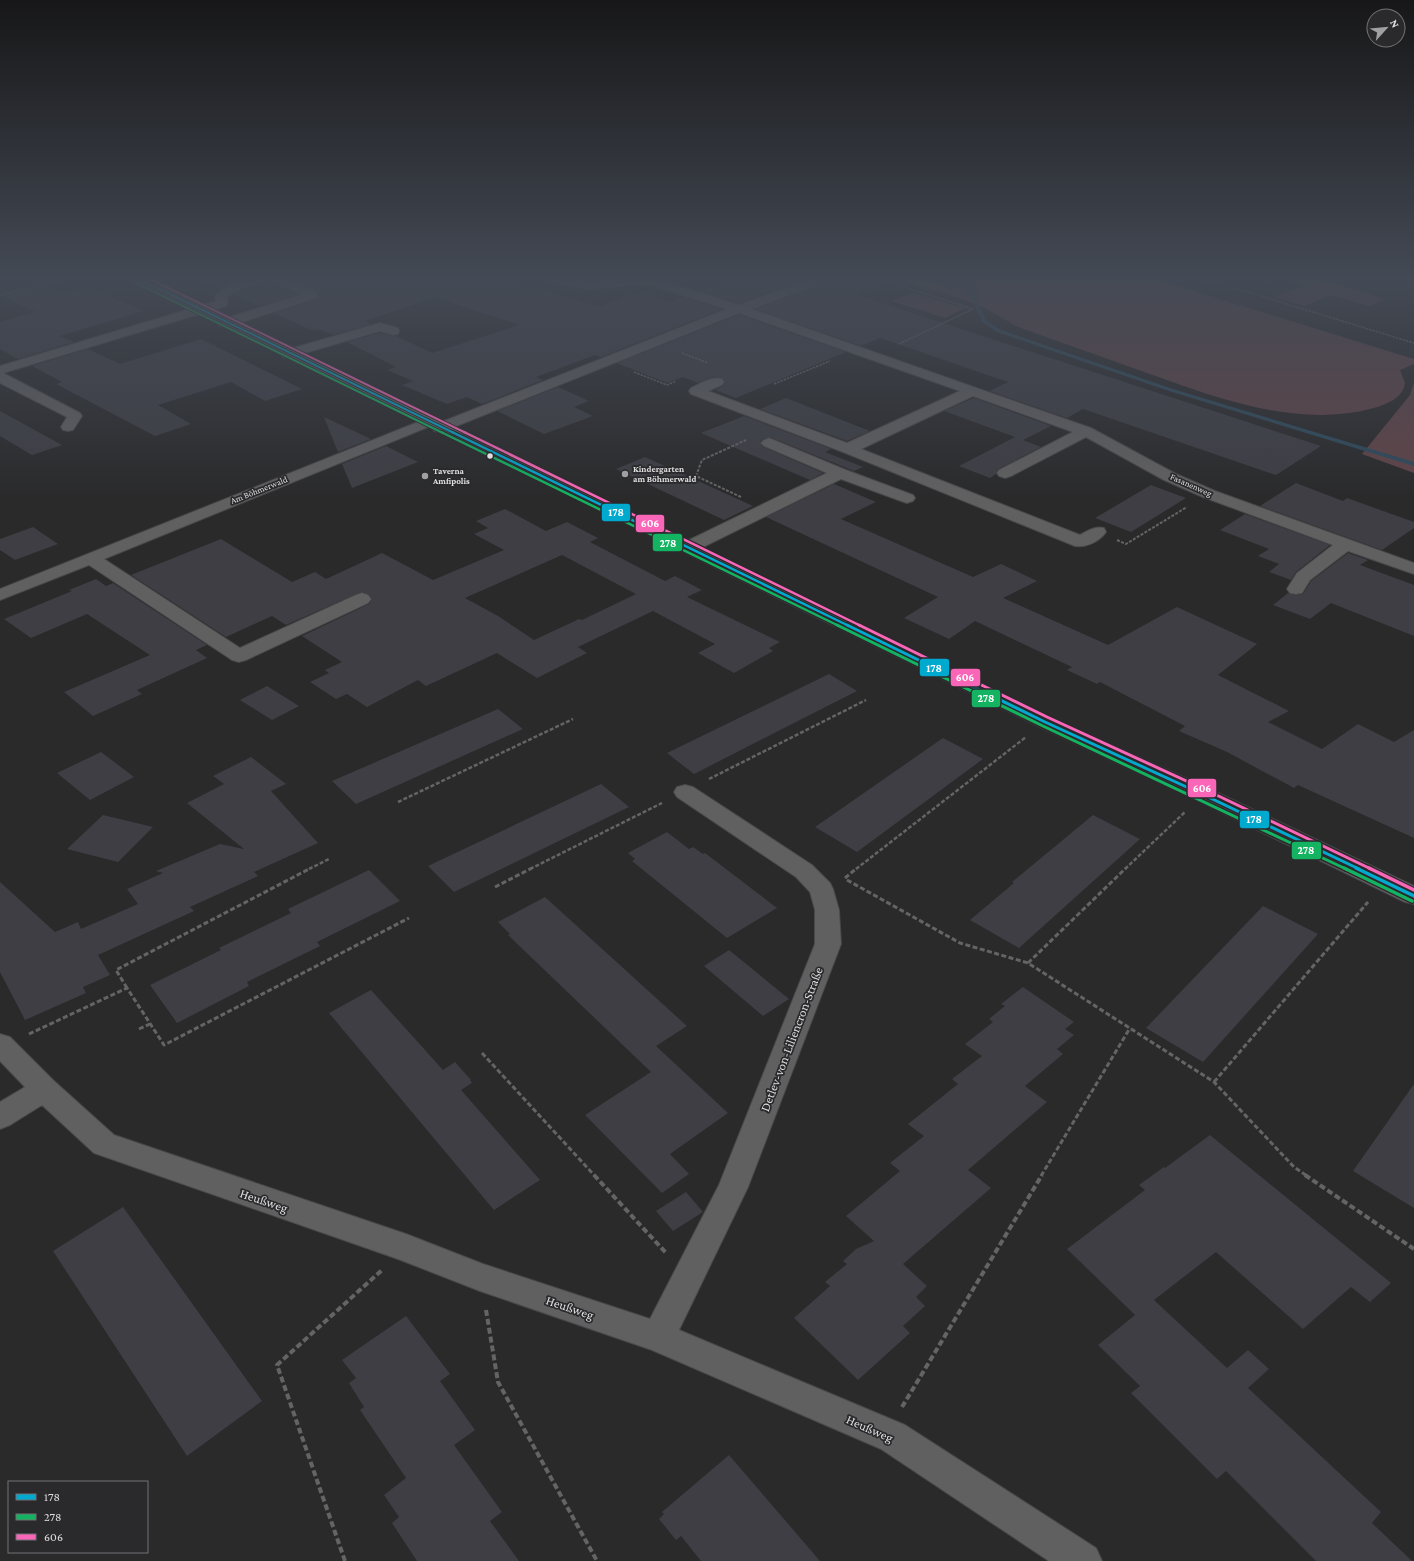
<svg xmlns="http://www.w3.org/2000/svg" width="1414" height="1561" font-family="'Crimson Pro',serif">
<style>
.green{fill:#604448}
.water{fill:#2f4a5c}
.lines{fill:none;stroke-linecap:round;stroke-linejoin:round}
.stream{fill:#2f4a5c;fill-rule:evenodd}
.building{fill:#3e3e44;fill-rule:evenodd}
.minor-casing{stroke:#484749;stroke-width:2}
.major-casing{stroke:#484749;stroke-width:2}
.path-far4{stroke:#656465;stroke-width:1.5;stroke-dasharray:2.5 1;stroke-linecap:butt}
.path-far3{stroke:#656465;stroke-width:2;stroke-dasharray:3 1.5;stroke-linecap:butt}
.path-far2{stroke:#656465;stroke-width:2.5;stroke-dasharray:4 2;stroke-linecap:butt}
.path-far1{stroke:#656465;stroke-width:3;stroke-dasharray:5 2.5;stroke-linecap:butt}
.path{stroke:#656465;stroke-width:4;stroke-dasharray:6 3;stroke-linecap:butt}
.minor{fill:#616061;fill-rule:evenodd}
.major{fill:#6b656b;fill-rule:evenodd}
.bus-1-far3-casing{stroke:#2a292c;stroke-width:4}
.bus-1-far2-casing{stroke:#2a292c;stroke-width:5}
.bus-1-far1-casing{stroke:#2a292c;stroke-width:6}
.bus-1-casing{stroke:#2a292c;stroke-width:6}
.bus-2-far3-casing{stroke:#2a292c;stroke-width:4}
.bus-2-far2-casing{stroke:#2a292c;stroke-width:5}
.bus-2-far1-casing{stroke:#2a292c;stroke-width:6}
.bus-2-casing{stroke:#2a292c;stroke-width:6}
.bus-3-far3-casing{stroke:#2a292c;stroke-width:4}
.bus-3-far2-casing{stroke:#2a292c;stroke-width:5}
.bus-3-far1-casing{stroke:#2a292c;stroke-width:6}
.bus-3-casing{stroke:#2a292c;stroke-width:6}
.bus-1-far3{stroke:#00a9ce;stroke-width:2}
.bus-1-far2{stroke:#00a9ce;stroke-width:2.5}
.bus-1-far1{stroke:#00a9ce;stroke-width:3}
.bus-1{stroke:#00a9ce;stroke-width:3.5}
.bus-2-far3{stroke:#13b361;stroke-width:2}
.bus-2-far2{stroke:#13b361;stroke-width:2.5}
.bus-2-far1{stroke:#13b361;stroke-width:3}
.bus-2{stroke:#13b361;stroke-width:3.5}
.bus-3-far3{stroke:#fa66b7;stroke-width:2}
.bus-3-far2{stroke:#fa66b7;stroke-width:2.5}
.bus-3-far1{stroke:#fa66b7;stroke-width:3}
.bus-3{stroke:#fa66b7;stroke-width:3.5}
.bus-dot{fill:#dfdee0;stroke:#2a292c;stroke-width:1.5}
.poi-dot{fill:#a09fa1;stroke:#2a292c;stroke-width:1.5}
.labels{text-anchor:middle;stroke-width:3.5;stroke-linejoin:round;paint-order:stroke}
.far-poi-label{font-size:9px;font-weight:bold;fill:#dfdee0;stroke:#2a292c;text-anchor:start}
.far-street-label{font-size:9px;fill:#dfdee0;stroke:#2a292c}
.near-street-label{font-size:13px;fill:#dfdee0;stroke:#2a292c}
.line-badge{stroke:#2a292c;stroke-width:1.5}
.badge-label{font-size:11px;text-anchor:middle;font-weight:bold;fill:#fff}
</style>
<rect width="100%" height="100%" fill="#2a2a2b"/>
<path class="green" d="M895,279H919L972,295H979L976,279H1155L1414,359V364L1400,370L1405,383C1403,398 1387,404 1374,408C1297,429 1218,398 1147,373C1105,358 1063,343 1021,328C1011,324 1003,318 994,313C964,297 927,289 895,279Z
M1290,279H1318L1385,299L1369,306L1331,295L1304,306L1275,297L1308,285Z
M914,293L965,308L945,318L892,301Z
M1414,382V473L1362,454L1410,395Z"/>
<path class="water" d="M919,279H976L979,295H972Z"/>
<g class="lines">
<path class="stream" d="M945,279H951L974,294L986,320L1001,330L1173,389L1414,462V466L1169,391L997,332L982,322L970,296Z"/>
</g>
<path class="building" d="M203,279H242L222,288Z
M292,279H506L598,307L641,292L669,302L683,297L722,309L601,357L595,355L536,377L543,380L482,404L467,397L447,404L402,385L413,381L387,370L396,367L347,342L380,333L393,336H396L432,353L519,325L435,297L365,321L371,324L333,335L322,330H311L274,313L316,299L319,296L317,291Z
M736,279H804L739,303L700,291Z
M829,279H885L886,284L854,294L1321,446L1276,475L1083,409L1067,418L989,391L1008,382L880,338L861,346L755,309L827,283Z
M42,284L63,294L88,287L143,311L60,336L74,342L18,359L0,349V322L35,312L0,295Z
M270,284L281,286L297,295L259,306L234,294L251,288Z
M739,315L846,352L736,398L715,390L723,386L725,383L722,378L714,377L698,383L683,377L667,383L617,363Z
M201,339L302,389L265,401L231,382L158,405L191,424L155,436L56,384L62,382L32,366L88,349L120,364Z
M558,387L589,401L574,407L593,416L544,434L497,411Z
M786,398L870,431L847,441L760,409Z
M974,398L1051,426L1023,440L1041,447L998,469L996,474L990,478L959,466L1015,437L944,411Z
M0,411L62,445L32,455L0,436Z
M744,416L831,449L825,452L863,467L854,471L770,437L763,439L760,442L763,447L823,473L810,480L701,433Z
M324,417L371,439L338,452Z
M386,446L418,462L352,488L342,464Z
M645,457L729,495L753,506L724,520L616,469Z
M1296,483L1343,501L1347,498L1414,522V528L1382,550L1260,506Z
M834,484L876,502L841,519L973,577L1001,564L1037,581L1003,598L1108,645L1177,607L1257,644L1218,675L1289,711L1268,722L1322,749L1358,724L1394,742L1414,730V838L1298,785L1294,788L1227,752L1179,731L1185,726L1100,682L1097,684L1067,670L1072,667L975,621L949,639L904,618L938,597L766,517Z
M1151,485L1186,498L1131,532L1095,518Z
M505,509L546,531L567,522L598,538L590,542L665,581L675,576L702,590L687,597L780,642L769,648L773,651L734,673L698,653L715,644L653,611L578,647L587,653L537,678L497,653L426,686L418,680L367,707L347,694L336,699L310,682L329,673L325,670L342,662L302,636L369,604L372,599L368,594L362,592L356,594L286,625L272,616L226,637L131,575L221,539L292,582L315,572L326,579L382,553L433,580L504,550L474,534L488,528L476,521ZM562,555L636,594L582,620L579,619L534,640L498,616L465,598Z
M1245,514L1330,545L1296,572L1291,580L1269,572L1279,564L1258,556L1269,549L1220,530Z
M33,527L58,544L15,560L0,550V539Z
M1348,553L1368,560L1360,565L1414,585V636L1331,603L1310,619L1273,605L1288,593L1296,595L1303,594L1311,581Z
M96,579L106,586L113,583L207,645L196,650L207,658L137,690L142,694L93,716L64,692L150,655L87,614L31,638L4,619L72,591L69,590Z
M829,674L857,691L694,774L667,753Z
M267,686L299,706L272,720L240,700Z
M498,709L523,729L356,804L332,781Z
M943,738L983,759L857,852L815,827Z
M101,752L134,777L90,800L57,773Z
M251,757L286,784L271,791L318,843L254,872L258,876L190,907L194,911L98,955L110,975L83,987L86,993L25,1020L0,972V882L55,932L78,922L81,929L138,904L127,889L163,873L156,871L220,844L244,849L187,803L224,784L213,776Z
M601,784L629,807L454,892L428,866Z
M103,815L153,827L118,862L67,849Z
M1093,815L1140,839L1019,948L970,920L1014,883L1012,882Z
M667,832L689,849L693,847L703,854L705,853L777,908L727,938L632,861L635,859L628,853Z
M369,870L400,901L317,942L320,946L247,982L249,986L177,1023L150,985L221,950L219,948L291,913L288,909Z
M545,897L687,1026L656,1046L728,1113L670,1154L689,1174L662,1193L585,1115L651,1072L508,935L510,934L498,922Z
M1263,906L1318,934L1203,1062L1146,1028Z
M729,950L789,999L763,1016L704,966Z
M1023,987L1074,1022L1065,1029L1074,1035L1057,1049L1063,1054L1025,1086L1047,1102L968,1170L991,1188L903,1264L927,1286L916,1297L925,1306L903,1326L910,1333L858,1380L794,1318L830,1286L825,1282L847,1264L843,1261L856,1249L874,1241L846,1216L900,1171L890,1163L924,1136L908,1124L958,1084L952,1079L982,1056L965,1044L993,1022L989,1019L1005,1006L1001,1004Z
M371,990L443,1070L455,1062L471,1080H470L472,1083L461,1090L540,1180L494,1210L329,1013Z
M1414,1084V1208L1353,1171Z
M1210,1135L1391,1283L1370,1302L1351,1287L1303,1329L1216,1252L1154,1300L1227,1368L1248,1350L1269,1369L1248,1388L1381,1512L1372,1523L1412,1561H1316L1226,1471L1217,1479L1131,1393L1140,1386L1098,1345L1135,1315L1067,1249L1145,1190L1139,1185L1164,1167L1165,1168Z
M686,1192L703,1212L673,1231L656,1211Z
M123,1207L262,1401L187,1456L53,1251Z
M406,1316L450,1374L440,1381L475,1430L454,1445L502,1512L490,1521L519,1561H417L392,1523L399,1517L384,1495L406,1478L360,1410L364,1407L349,1383L356,1378L342,1360Z
M729,1455L820,1561H701L681,1536L676,1540L659,1519L664,1514L662,1512Z"/>
<g class="lines">
<defs>
<path id="minor" d="M249,279H287L316,292L318,295L316,298L230,326H220L219,323L220,320L301,295C293,291 283,284 275,283C263,281 237,289 227,297L228,303L226,306L3,373L80,413L82,416L73,430L68,431L63,430L61,427L67,417L0,383V366L216,301L215,296C223,286 237,282 249,279Z
M550,279H577L587,281L611,279H657L739,305L810,279H828L826,282L751,309L1091,428L1176,474L1215,491L1414,563V574L1348,551L1310,580L1302,593L1296,594L1290,593L1287,589L1297,573L1333,545L1203,497L1164,480L1086,437L1011,476L1005,478L999,476L997,473L999,470L1073,432L973,396L861,449L1080,535C1088,531 1094,526 1104,528L1106,532C1100,541 1086,548 1075,546L843,452L691,394L689,391L691,388C700,384 712,376 722,379L724,382L722,385L708,391L847,443L960,391L739,313L444,431L439,432L434,431L432,428L434,425L727,309L646,284L587,289L552,282Z
M380,323L398,328L399,331L398,334L393,335L380,331L288,358L283,357L281,354L283,351Z
M428,418L433,419L435,422L433,425L104,559L240,648L356,595L362,593L368,595L371,599L368,603L246,660L239,662L232,660L89,565L0,600V589Z
M769,438L846,470L913,495L915,498L913,501L907,503L901,501L841,479L695,551L689,552L683,551L680,547L683,543L827,473L764,446L761,443L764,440Z
M685,785L693,787L812,865L830,883L833,889L839,910L841,944L748,1187L679,1330L905,1425L1096,1548L1102,1561H1049L881,1449L652,1350L480,1291L398,1259L94,1153L42,1105L10,1125L0,1129V1102L25,1087L0,1061V1034L10,1037L54,1081L114,1135L406,1234L483,1264L650,1319L719,1185L815,944V910L810,892L796,877L677,797L674,792L677,787Z"/>
<path id="major" d="M132,279H148L1052,718L1212,790L1414,886V904L1405,902L1196,800L1038,726L134,282Z"/>
</defs>
<use href="#minor" class="minor-casing"/>
<use href="#major" class="major-casing"/>
<path class="path-far4" d="M879,279L973,309L899,344
M1205,279L1414,343
M0,295L59,279
M682,353L708,363
M634,372L667,385L676,381
M774,384L830,361"/>
<path class="path-far3" d="M741,497L696,476L702,460L746,440
M1117,540L1126,544L1187,507"/>
<path class="path-far2" d="M709,779L866,700
M398,802L573,719
M309,869L329,859
M530,869L662,803
M856,869L1026,737
M1125,869L1185,812"/>
<path class="path-far1" d="M845,878L857,868
M847,880L960,943L1028,963L1214,1082L1294,1167L1307,1176
M495,887L532,868
M1028,963L1126,868
M127,988L116,970L311,868
M139,1029L150,1024
M29,1034L127,988L164,1045L409,918
M482,1053L595,1176
M1214,1082L1368,902
M1041,1176L1130,1028"/>
<path class="path" d="M594,1175L667,1254
M1305,1175L1414,1249
M486,1310L498,1382L597,1561
M902,1407L1042,1175
M345,1561L277,1365L382,1270"/>
<use href="#minor" class="minor"/>
<use href="#major" class="major"/>
<defs>
<path id="bus-1-far3" d="M139,279L454,433"/>
<path id="bus-1-far2" d="M452,432L849,626"/>
<path id="bus-1-far1" d="M847,625L1045,722L1204,795L1359,869"/>
<path id="bus-1" d="M1356,868L1414,896"/>
<path id="bus-2-far3" d="M136,283L443,433"/>
<path id="bus-2-far2" d="M441,432L839,626"/>
<path id="bus-2-far1" d="M837,625L1043,726L1346,869"/>
<path id="bus-2" d="M1344,868L1412,901"/>
<path id="bus-3-far3" d="M150,279L466,433"/>
<path id="bus-3-far2" d="M464,432L861,626"/>
<path id="bus-3-far1" d="M859,625L1047,717L1206,790L1371,869"/>
<path id="bus-3" d="M1369,868L1414,890"/>
</defs>
<use href="#bus-1-far3" class="bus-1-far3-casing"/>
<use href="#bus-1-far2" class="bus-1-far2-casing"/>
<use href="#bus-1-far1" class="bus-1-far1-casing"/>
<use href="#bus-1" class="bus-1-casing"/>
<use href="#bus-2-far3" class="bus-2-far3-casing"/>
<use href="#bus-2-far2" class="bus-2-far2-casing"/>
<use href="#bus-2-far1" class="bus-2-far1-casing"/>
<use href="#bus-2" class="bus-2-casing"/>
<use href="#bus-3-far3" class="bus-3-far3-casing"/>
<use href="#bus-3-far2" class="bus-3-far2-casing"/>
<use href="#bus-3-far1" class="bus-3-far1-casing"/>
<use href="#bus-3" class="bus-3-casing"/>
<use href="#bus-1-far3" class="bus-1-far3"/>
<use href="#bus-1-far2" class="bus-1-far2"/>
<use href="#bus-1-far1" class="bus-1-far1"/>
<use href="#bus-1" class="bus-1"/>
<use href="#bus-2-far3" class="bus-2-far3"/>
<use href="#bus-2-far2" class="bus-2-far2"/>
<use href="#bus-2-far1" class="bus-2-far1"/>
<use href="#bus-2" class="bus-2"/>
<use href="#bus-3-far3" class="bus-3-far3"/>
<use href="#bus-3-far2" class="bus-3-far2"/>
<use href="#bus-3-far1" class="bus-3-far1"/>
<use href="#bus-3" class="bus-3"/>
</g>
<linearGradient id="sky" x2="0" y2="1"><stop stop-color="#171718"/><stop offset="0.56" stop-color="#444a55"/><stop offset="1" stop-color="#444a55" stop-opacity="0"/></linearGradient>
<rect width="1414" height="498" fill="url(#sky)"/>
<circle class="bus-dot" cx="490" cy="456" r="3.5"/>
<g class="poi-dot">
<circle cx="625" cy="474" r="4"/>
<circle cx="425" cy="476" r="4"/>
</g>
<g class="labels">
<g class="far-poi-label">
<text x="633" y="472">Kindergarten<tspan x="633" dy="10">am Böhmerwald</tspan></text>
<text x="433" y="474">Taverna<tspan x="433" dy="10">Amfipolis</tspan></text>
</g>
<g class="far-street-label">
<text transform="translate(1191 485) rotate(24)" y="3">Fasanenweg</text>
<text transform="translate(259 490) rotate(-22)" y="3">Am Böhmerwald</text>
</g>
<g class="near-street-label">
<text transform="translate(791 1039) rotate(-69)" y="5">Detlev-von-Liliencron-Straße</text>
<text transform="translate(264 1200) rotate(19)" y="5">Heußweg</text>
<text transform="translate(570 1307) rotate(19)" y="5">Heußweg</text>
<text transform="translate(870 1428) rotate(24)" y="5">Heußweg</text>
</g>
</g>
<g class="line-badge">
<rect x="601" y="503" width="30" height="19" rx="4" fill="#00a9ce"/>
<rect x="635" y="514" width="30" height="19" rx="4" fill="#fa66b7"/>
<rect x="652" y="533" width="31" height="19" rx="4" fill="#13b361"/>
<rect x="919" y="658" width="31" height="19" rx="4" fill="#00a9ce"/>
<rect x="950" y="668" width="31" height="19" rx="4" fill="#fa66b7"/>
<rect x="971" y="689" width="30" height="19" rx="4" fill="#13b361"/>
<rect x="1187" y="778" width="30" height="20" rx="4" fill="#fa66b7"/>
<rect x="1239" y="810" width="31" height="19" rx="4" fill="#00a9ce"/>
<rect x="1291" y="841" width="31" height="19" rx="4" fill="#13b361"/>
</g>
<g class="badge-label">
<text x="616" y="516">178</text>
<text x="650" y="527">606</text>
<text x="668" y="547">278</text>
<text x="934" y="672">178</text>
<text x="965" y="681">606</text>
<text x="986" y="702">278</text>
<text x="1202" y="792">606</text>
<text x="1254" y="823">178</text>
<text x="1306" y="854">278</text>
</g>
<rect x="8" y="1481" width="140" height="72" fill="#2a292c" stroke="#727174"/>
<rect x="16" y="1494" width="20" height="6" fill="#00a9ce" stroke="#727174"/>
<text x="44" y="1501" font-size="12" fill="#dfdee0">178</text>
<rect x="16" y="1514" width="20" height="6" fill="#13b361" stroke="#727174"/>
<text x="44" y="1521" font-size="12" fill="#dfdee0">278</text>
<rect x="16" y="1534" width="20" height="6" fill="#fa66b7" stroke="#727174"/>
<text x="44" y="1541" font-size="12" fill="#dfdee0">606</text>
<g transform="translate(1386 28) rotate(63)"><circle r="19" fill="#2a292c" stroke="#727174"/>
<path d="M0-3L7 15L0 10L-7 15Z" fill="#a09fa1"/>
<text y="-6" font-size="11" font-weight="bold" text-anchor="middle" fill="#dfdee0">N</text>
</g>
</svg>
